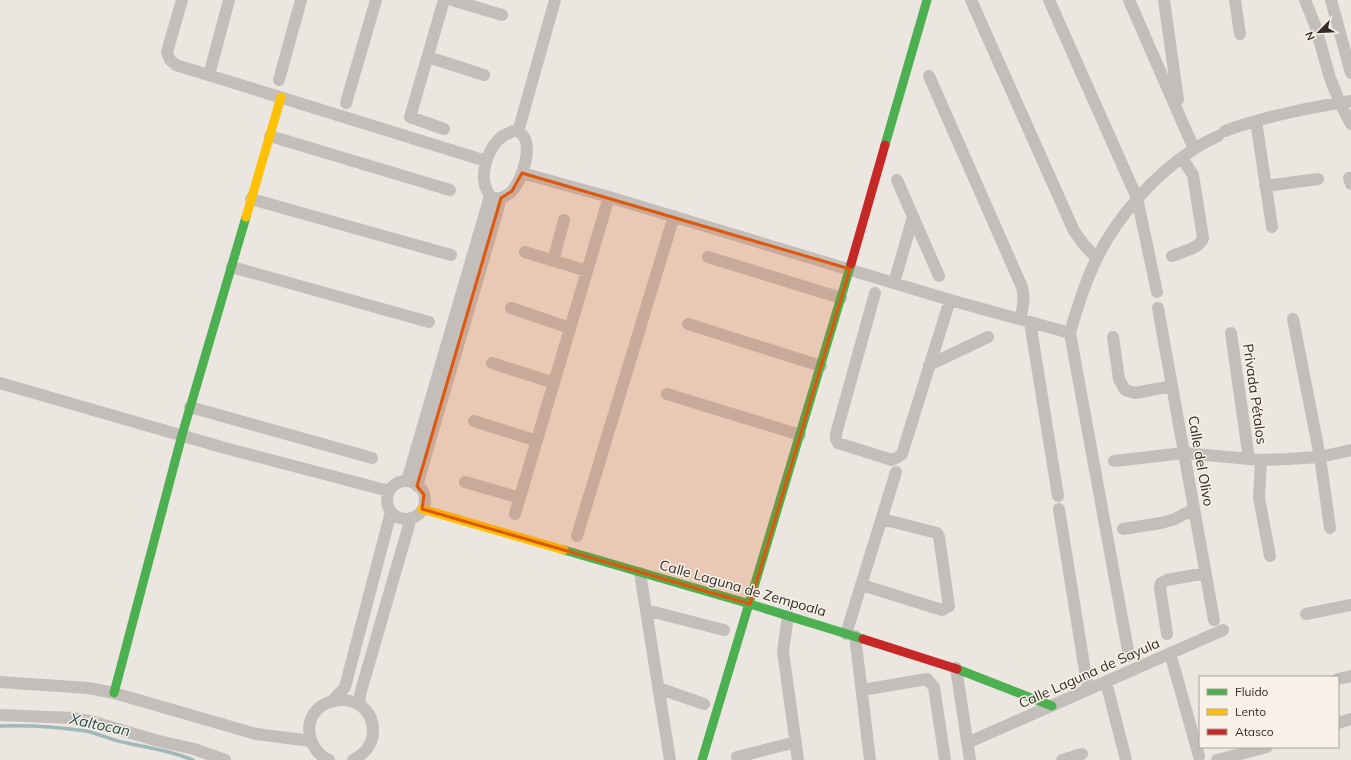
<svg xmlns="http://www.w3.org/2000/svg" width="1351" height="760" font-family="Mulish,sans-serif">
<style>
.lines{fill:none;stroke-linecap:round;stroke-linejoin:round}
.stream{stroke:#9fb8b9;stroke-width:3.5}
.street{stroke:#c3beba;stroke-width:12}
.fast{stroke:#4caf50;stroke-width:9}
.slow{stroke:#ffc107;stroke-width:9}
.jam{stroke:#c62828;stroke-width:9}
.marked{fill:#df570d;fill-opacity:0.2;stroke:#df570d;stroke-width:3;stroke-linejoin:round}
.labels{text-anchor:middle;stroke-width:3;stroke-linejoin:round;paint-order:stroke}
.street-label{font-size:14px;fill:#342c28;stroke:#f7f1e8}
.water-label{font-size:15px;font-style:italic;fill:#234c50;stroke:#f7f1e8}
</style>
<rect width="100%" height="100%" fill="#ebe6e0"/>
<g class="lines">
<path class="stream" d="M0,726C29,725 58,727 86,731C100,734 113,741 127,743C149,748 172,751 193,760"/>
<path class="street" d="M182,0L167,52L170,60L176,65L486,161
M444,0L410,117L444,129
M452,0L502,15
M971,0L1074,231L1085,246L1097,258
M1049,0L1137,198L1157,292
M1129,0L1194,149
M1164,0L1178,100
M1235,0L1240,34
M1305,0L1315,25L1330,78L1340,103L1351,124
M1331,0L1351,73
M428,57L484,75
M209,75L229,0
M929,76L1022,287C1025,298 1023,307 1020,319
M279,80L301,0
M346,103L376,0
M1256,121L1272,227
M1225,131C1266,116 1308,108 1351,101
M518,132L555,0
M270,136L450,190
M522,173L609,197L950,300L1070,333
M1349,178L1351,184
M897,180L939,276
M1265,186L1318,179
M251,199L451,255
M525,252L587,271
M1172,256C1181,252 1201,248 1203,238L1193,175L1182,158
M708,257L841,298
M553,261L564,220
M232,267L429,322
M894,283L913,217
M875,293L836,434V439L838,443L892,460L898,457L902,454L950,300
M511,308L570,328
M1158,308L1214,620
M1293,319L1320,457L1330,528
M1030,322L1058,496
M688,324L821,366
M1231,333L1249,459
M1113,337L1119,379L1125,390L1135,393L1172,386
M492,363L554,383
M929,365L988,337
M0,383L225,448L389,491
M667,394L800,435
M190,407L372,458
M474,421L537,441
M1261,460L1259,498L1270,556
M1114,461L1184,453L1261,460L1288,459L1320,457L1351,450
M407,481L490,196C487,191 484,185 484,179C483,163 492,139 509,133C512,131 514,130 517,131C537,139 522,179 513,190C509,195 504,197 498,199L490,196
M387 500a19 19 0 1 1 38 0a19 19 0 1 1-38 0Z
M465,482L520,498
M417,486C444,390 474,295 501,198
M1059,509L1088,690
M515,514L609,197
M1123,529L1161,523L1175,519L1194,509
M577,536L674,216
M640,573L670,760
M862,585L942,610L949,606L939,537L937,533L882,519
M646,610L724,630
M1306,614L1351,605
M788,616L783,651L798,760
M846,634L896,472
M1167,634L1160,588L1161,583L1167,580L1206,573
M855,636L870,760
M1170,653L1199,756
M1129,656L1070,333C1077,308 1085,282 1097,258C1117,217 1154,175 1194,149C1201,144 1210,140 1218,136
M956,668L970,760
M1338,679L1351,676
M0,682L88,688L114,693L256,734L311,741
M1106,682L1126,760
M658,688L704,704
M862,690L927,679L934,687L945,760
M333,700L345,687L391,512
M362,707L359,700L361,691L411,518
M0,715L73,718L94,722L155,740L194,749L225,760
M1338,723L1351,719
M967,743L1223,630
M737,757L796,742
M329,760C319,756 313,747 310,737C301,692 373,686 373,731C373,744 365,754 353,760
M1062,760L1082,754
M1217,760L1267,747"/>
<path class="fast" d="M885,145L927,0
M564,550L750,604L863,639
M957,669L1052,706
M114,693L182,435L246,217
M702,760L851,264"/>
<path class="slow" d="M246,217L281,97
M422,509L564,550"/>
<path class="jam" d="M851,264L885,145
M863,639L957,669"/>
</g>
<path class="marked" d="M522,173L850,269L750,604L422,509L424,495L417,486L501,198L512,191Z"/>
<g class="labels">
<g class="street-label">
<text transform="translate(1255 394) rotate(82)" y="5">Privada Pétalos</text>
<text transform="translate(1201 461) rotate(80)" y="5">Calle del Olivo</text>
<text transform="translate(743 588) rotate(16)" y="5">Calle Laguna de Zempoala</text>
<text transform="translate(1089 673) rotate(-24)" y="5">Calle Laguna de Sayula</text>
</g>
<g class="water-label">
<text transform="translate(100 725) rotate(12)" y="5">Xaltocan</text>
</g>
</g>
<rect x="1199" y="676" width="140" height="72" fill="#f7f1e8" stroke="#a9a29b"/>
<rect x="1207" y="689" width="20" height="6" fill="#4caf50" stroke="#a9a29b"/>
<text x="1235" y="696" font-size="12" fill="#342c28">Fluido</text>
<rect x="1207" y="709" width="20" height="6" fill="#ffc107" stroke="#a9a29b"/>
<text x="1235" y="716" font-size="12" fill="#342c28">Lento</text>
<rect x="1207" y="729" width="20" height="6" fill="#c62828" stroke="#a9a29b"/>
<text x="1235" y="736" font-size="12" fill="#342c28">Atasco</text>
<g transform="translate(1319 32) rotate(246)" stroke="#f7f1e8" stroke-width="3" paint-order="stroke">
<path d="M0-3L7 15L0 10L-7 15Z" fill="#342c28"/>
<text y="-6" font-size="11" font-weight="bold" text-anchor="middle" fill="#342c28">N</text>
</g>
</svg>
